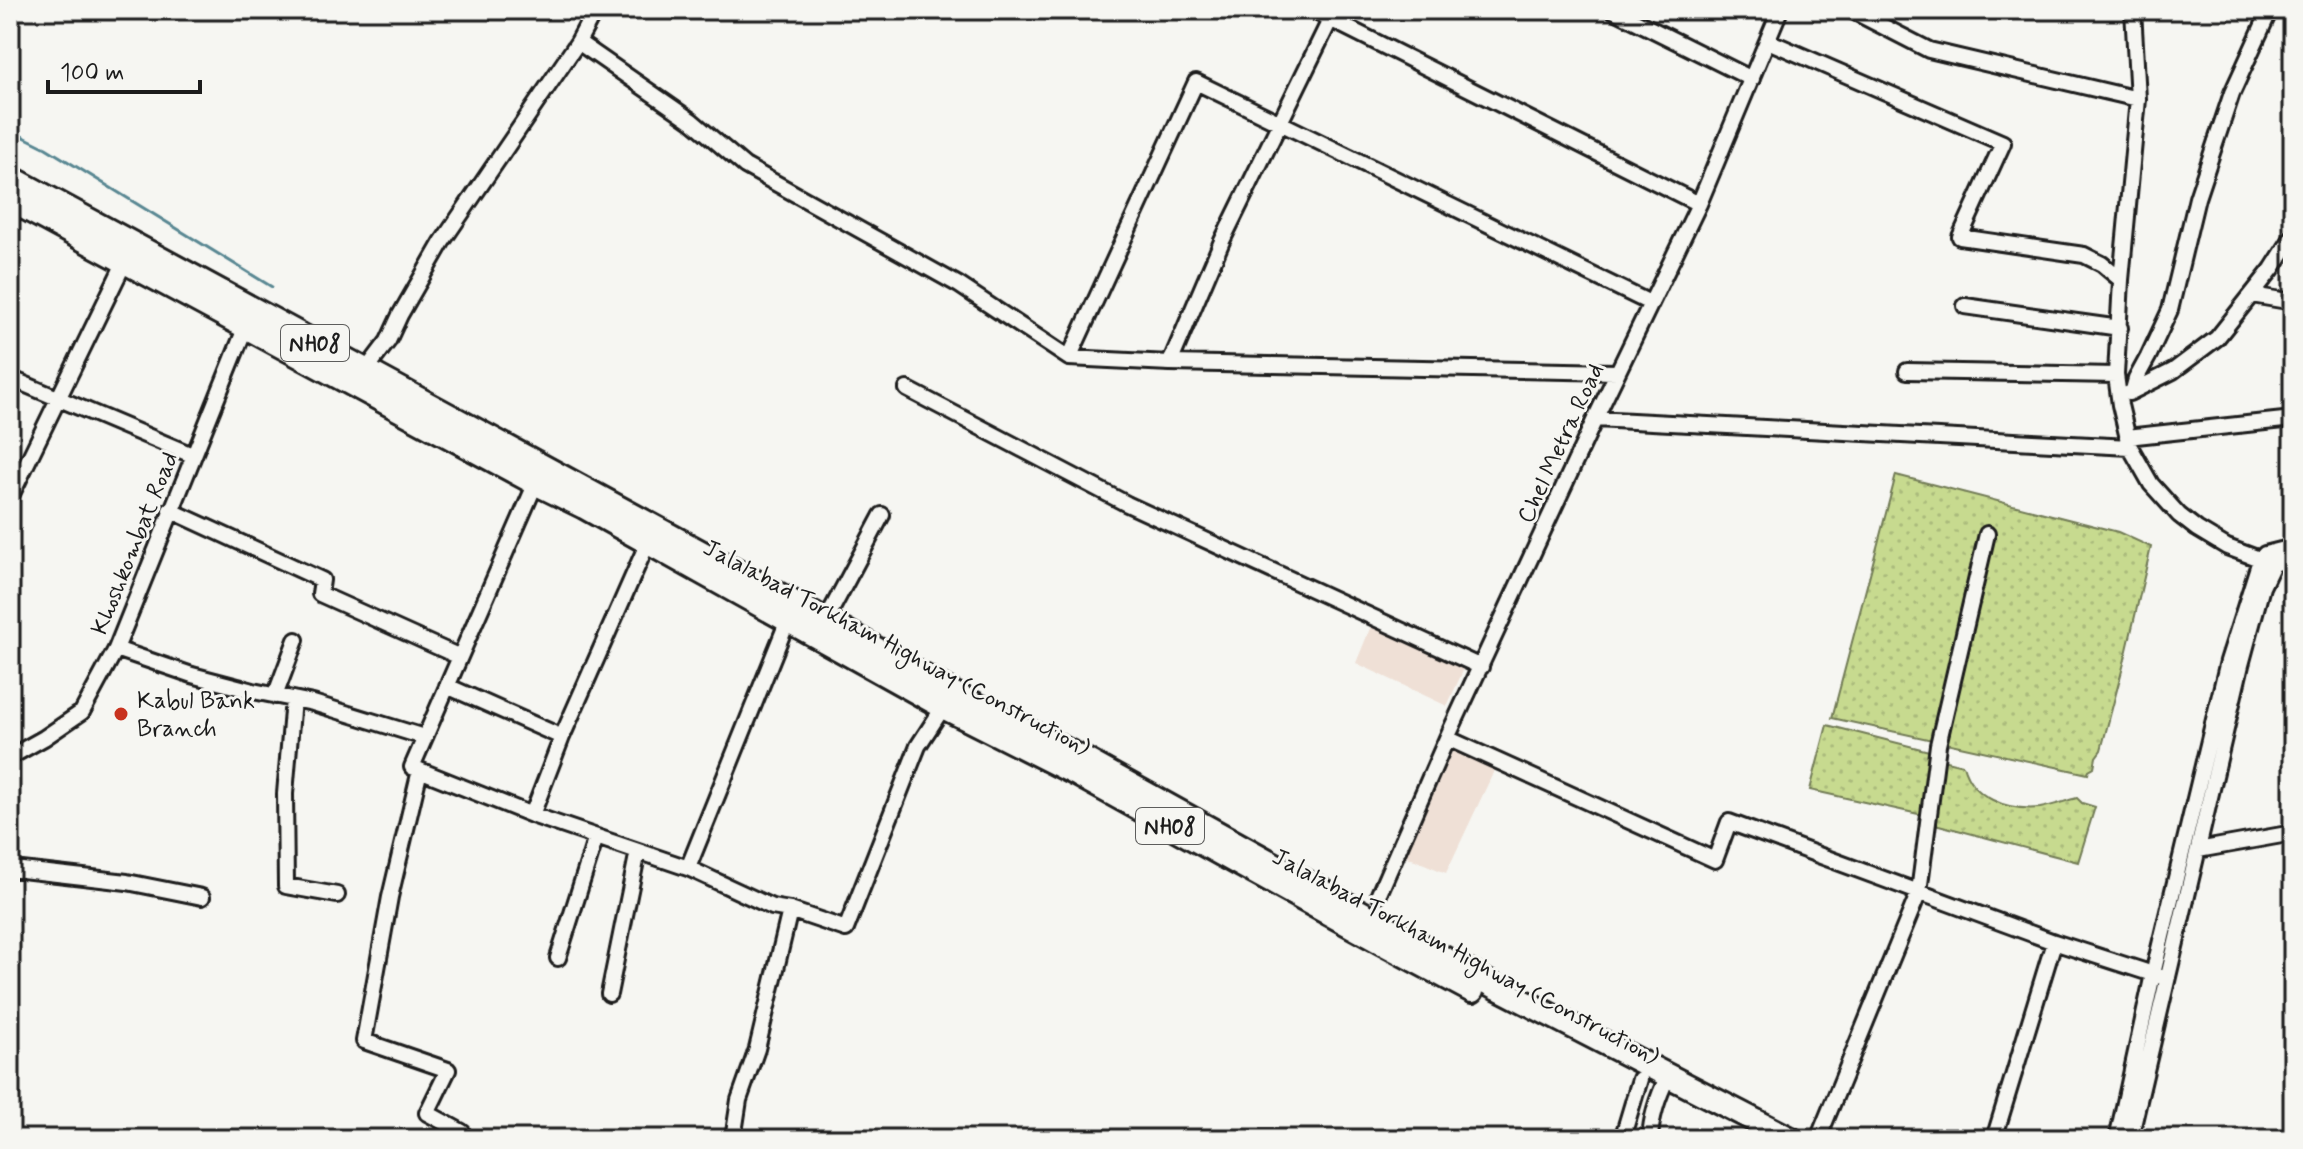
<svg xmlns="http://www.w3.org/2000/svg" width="2303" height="1149" font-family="Mynerve,sans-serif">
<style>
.built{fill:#efe0d6}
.garden{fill:url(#garden-dots);stroke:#727b56;stroke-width:2}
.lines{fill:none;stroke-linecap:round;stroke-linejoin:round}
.stream{stroke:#598792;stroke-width:3}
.minor-casing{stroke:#1c1c1c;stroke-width:20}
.highway-casing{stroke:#1c1c1c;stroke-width:28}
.minor{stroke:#f6f6f2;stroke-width:14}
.highway{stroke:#f6f6f2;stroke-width:22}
.poi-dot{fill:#c8321e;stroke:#f6f6f2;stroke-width:3}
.labels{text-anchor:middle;stroke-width:6;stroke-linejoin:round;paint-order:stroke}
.shield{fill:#f6f6f2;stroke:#5d5d5c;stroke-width:2}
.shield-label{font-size:22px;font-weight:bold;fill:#1c1c1c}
.street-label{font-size:24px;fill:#1c1c1c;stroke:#f6f6f2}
.poi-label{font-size:24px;fill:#1c1c1c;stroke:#f6f6f2;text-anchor:start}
</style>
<defs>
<pattern id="garden-dots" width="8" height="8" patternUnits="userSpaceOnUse" patternTransform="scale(2)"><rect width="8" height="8" fill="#c7da8f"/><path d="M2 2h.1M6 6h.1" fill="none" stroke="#aaba7b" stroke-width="1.8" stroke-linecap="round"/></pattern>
</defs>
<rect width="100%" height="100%" fill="#f6f6f2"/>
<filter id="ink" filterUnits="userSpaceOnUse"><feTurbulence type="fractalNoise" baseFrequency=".0125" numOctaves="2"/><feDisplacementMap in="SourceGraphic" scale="16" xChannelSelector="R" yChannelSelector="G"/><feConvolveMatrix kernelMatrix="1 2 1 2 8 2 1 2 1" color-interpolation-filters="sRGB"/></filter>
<g filter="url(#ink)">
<path class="built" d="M1373,621L1467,662L1447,706L1356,663Z
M1453,750L1495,769L1446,873L1400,854Z"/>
<path class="garden" d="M1896,475L2118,532L2151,547L2124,663L2101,750L2096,757L2094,767L2089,770L2088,774L1832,718Z
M1827,725L1933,752L1923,815L1810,790Z
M1942,760L1963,765C1972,798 2007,811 2040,808C2052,806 2065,801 2077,798L2082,803L2095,807L2078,862L1935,824Z"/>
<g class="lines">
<path class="stream" d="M10,130L46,148L272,287"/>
<defs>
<path id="minor" d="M1312,10L1699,204
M1613,10L1752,79
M1851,10L1929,50L2138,99
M2133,10L2138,99L2121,280L2116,375L2120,405L2130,447L2151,484L2179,515L2197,529L2227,547L2273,564L2293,559
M1768,41L2003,143L1960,237L2084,255L2102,264L2121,280
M578,42L692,121L745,166L959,285L1069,358L1170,363L1617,372
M2252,295L2293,302
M1965,306L2120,328
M1069,358L1196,82L1650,303
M1170,363L1222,241L1335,10
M366,370L388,341L400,315L442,242L578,42L595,10
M1907,371L2116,375
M10,378L192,455
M907,389L1127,504L1481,667
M2133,390L2136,379L2148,357L2170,310L2197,198L2232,93L2270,10
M2129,393L2173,371L2217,338L2272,269L2293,236
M1595,419L2130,447
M2127,437L2293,419
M538,478L412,767L532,815L688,868L772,907L790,910L846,929L918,746L946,703
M10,498L127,257
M170,510L322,580L320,594L460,657
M826,620L882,515
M116,649L192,675L253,691L313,703L424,737
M447,686L562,737
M275,696L296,640
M293,699L285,794L286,886L337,895
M1447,738L1715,860L1729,822L2054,942
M10,757L44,738L82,712L116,649L248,321
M420,770L390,897L364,1041L448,1070L427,1113L462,1132L459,1139
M532,815L562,737L648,542L653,537
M2198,850L2293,833
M688,868L788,620L793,616
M10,870H22L127,882L202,897
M1379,894L1447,738L1595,419L1699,204L1780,10
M558,958L596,837
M609,994L638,851
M733,1139L739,1100L757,1049L790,910
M1622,1139L1640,1079
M1650,1139C1651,1117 1658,1096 1668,1076
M1818,1139L1919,892L1938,745L1987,534
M1994,1139L2054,942L2162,977
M2117,1139L2153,974L2228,661L2260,560L2265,554L2293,547
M2130,1139L2241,665L2262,587L2273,564"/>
<path id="highway" d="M10,177L826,620L953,693L1084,759L1498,988L1791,1139
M10,200L535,483L584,507L943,707L1078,775L1382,943L1472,991"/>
</defs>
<use href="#minor" class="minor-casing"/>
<use href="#highway" class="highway-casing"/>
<use href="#minor" class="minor"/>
<use href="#highway" class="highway"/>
</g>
</g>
<circle class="poi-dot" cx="121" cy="714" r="8"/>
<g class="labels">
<g class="shield">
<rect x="281" y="325" width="68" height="36" rx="6"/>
<rect x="1136" y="808" width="68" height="36" rx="6"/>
</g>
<g class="shield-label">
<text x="315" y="351">NH08</text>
<text x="1170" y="834">NH08</text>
</g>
<g class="street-label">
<text transform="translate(1560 443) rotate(-65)" y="8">Chel Metra Road</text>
<text transform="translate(134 543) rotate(-68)" y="8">Khoshkombat Road</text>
<text transform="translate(897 647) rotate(28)" y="8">Jalalabad Torkham Highway (Construction)</text>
<text transform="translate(1466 956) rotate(28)" y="8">Jalalabad Torkham Highway (Construction)</text>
</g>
<g class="poi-label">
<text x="137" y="708">Kabul Bank<tspan x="137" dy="28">Branch</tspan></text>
</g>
</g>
<rect width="2303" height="1149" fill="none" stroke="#f6f6f2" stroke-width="40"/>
<rect x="20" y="20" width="2263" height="1109" fill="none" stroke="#1c1c1c" stroke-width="3" filter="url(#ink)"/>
<path d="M48 80v12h152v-12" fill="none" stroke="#1c1c1c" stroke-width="4"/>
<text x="60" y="80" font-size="24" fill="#1c1c1c" stroke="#f6f6f2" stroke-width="6" paint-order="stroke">100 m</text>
</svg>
